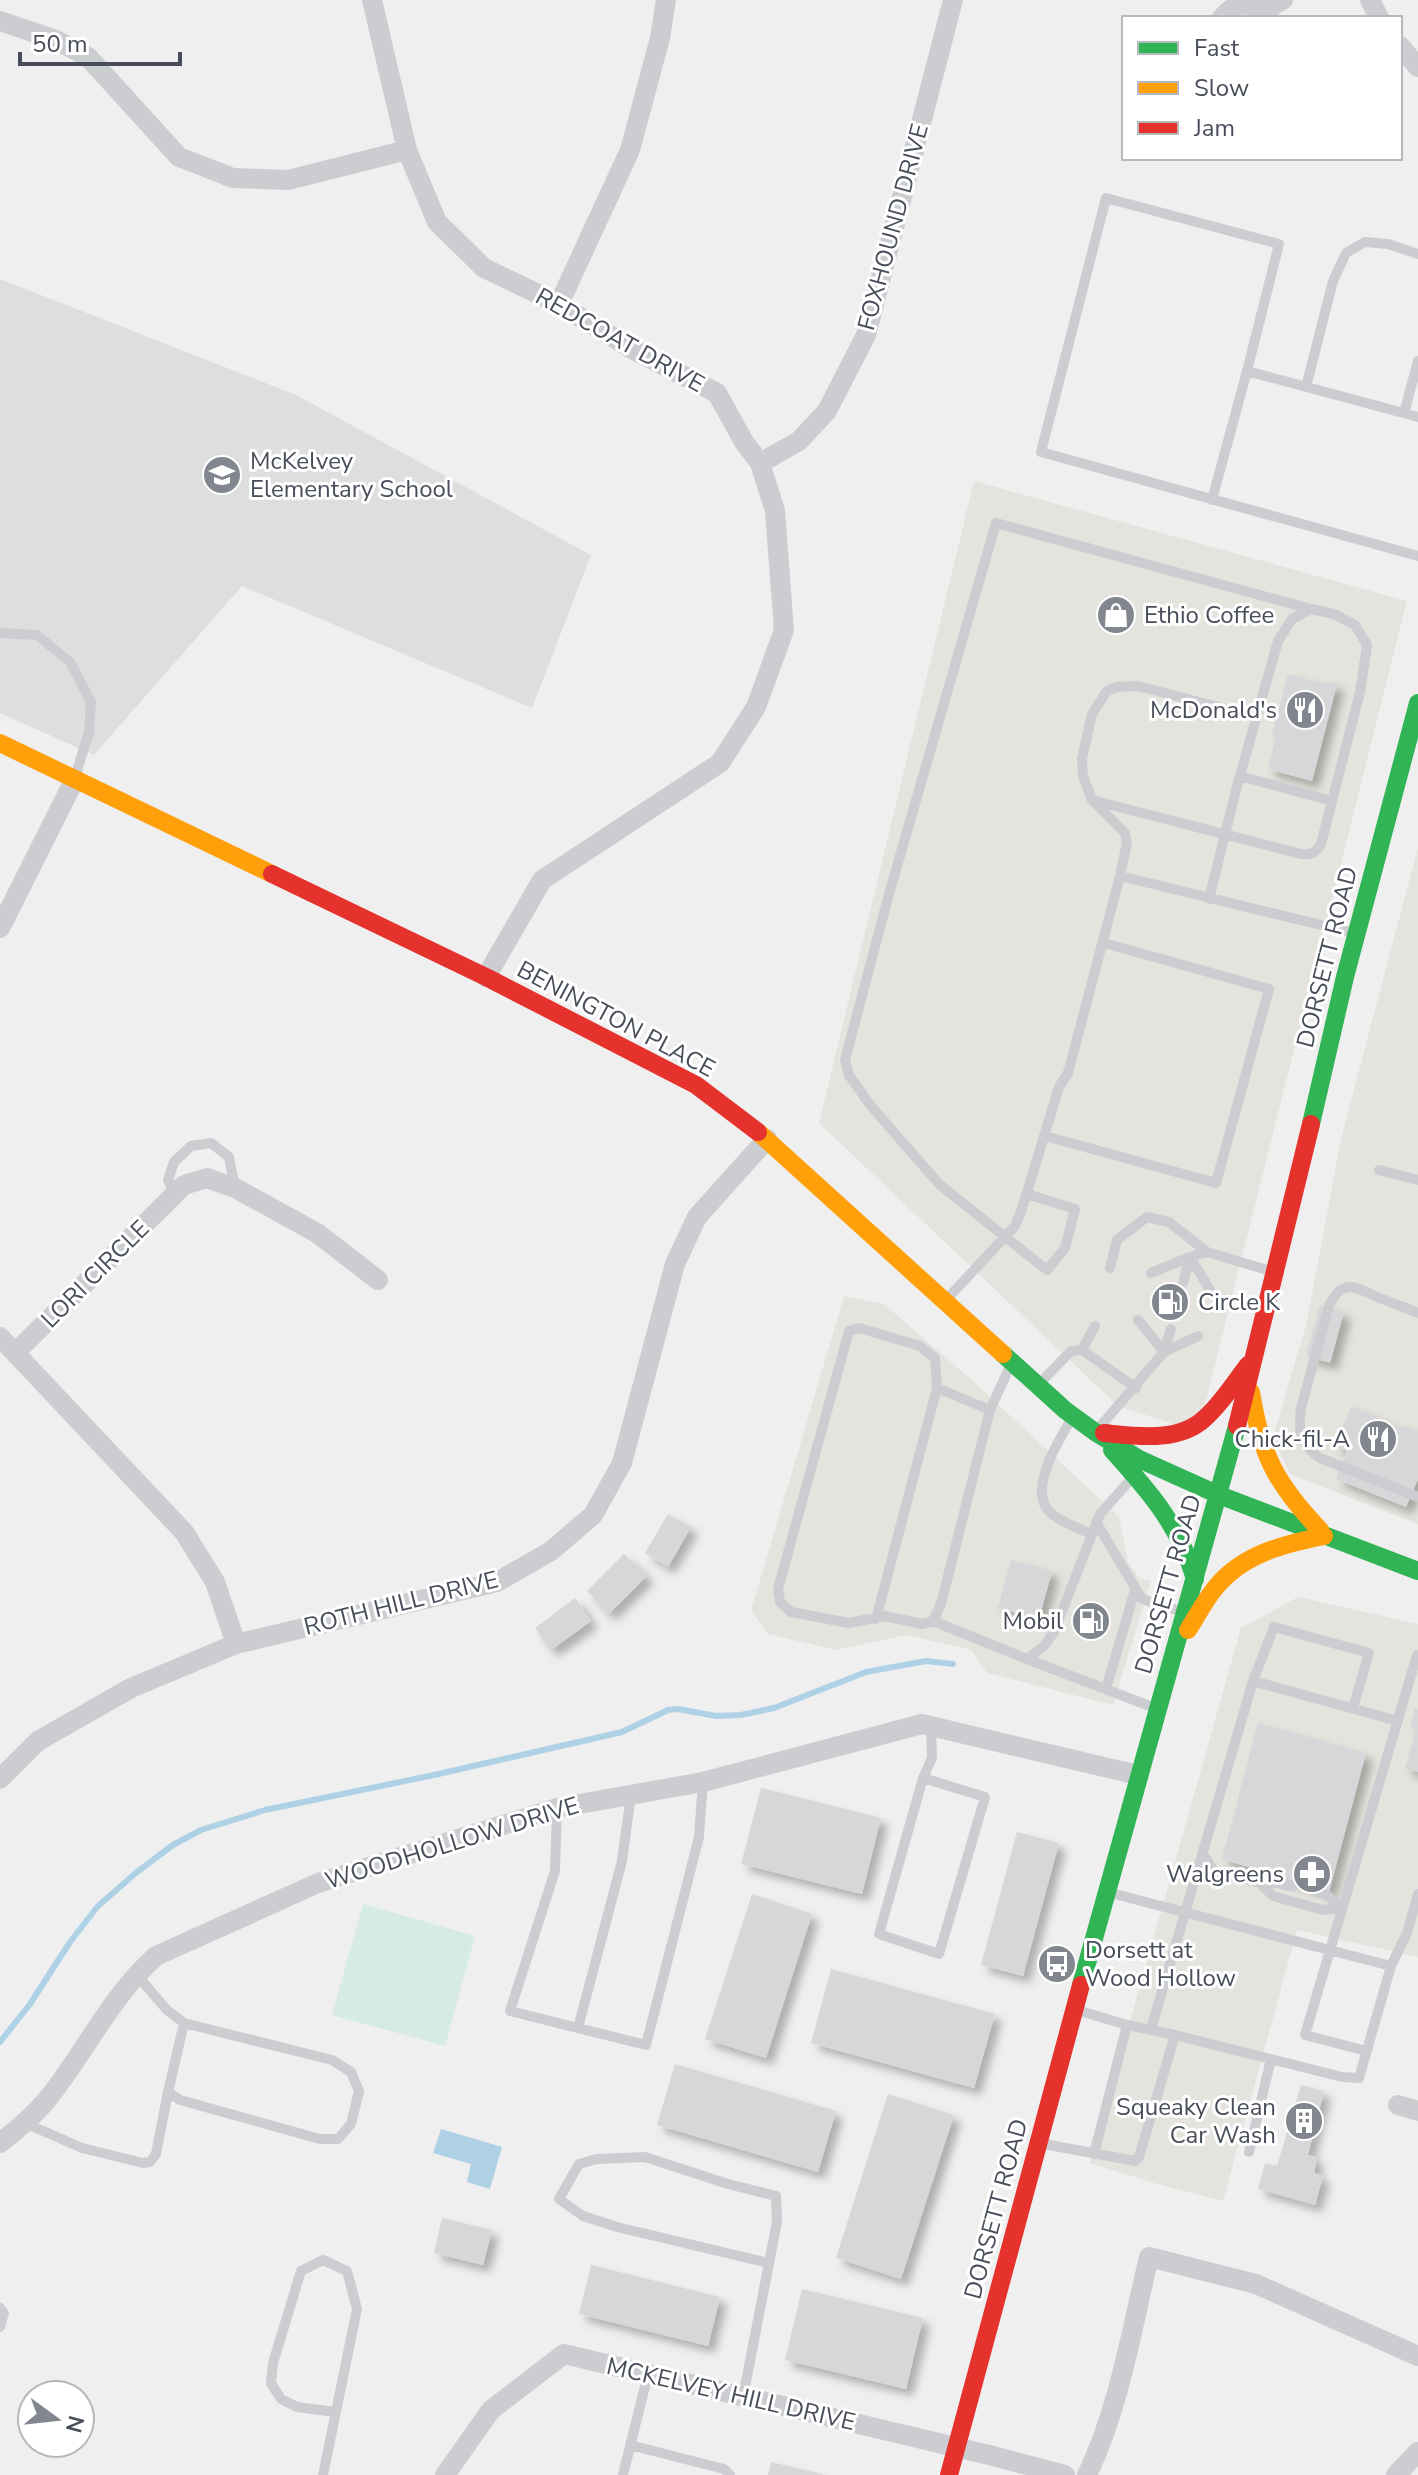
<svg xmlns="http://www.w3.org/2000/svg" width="1418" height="2475" font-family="'Nunito Sans',sans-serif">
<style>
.commercial{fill:#e4e3dd}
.education{fill:#dddede}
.green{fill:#d6ece2}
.water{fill:#afd1e6}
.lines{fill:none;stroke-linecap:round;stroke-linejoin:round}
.stream{stroke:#afd1e6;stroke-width:6}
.building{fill:#d7d7d9;filter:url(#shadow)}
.lane{stroke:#cbcdd0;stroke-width:10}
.street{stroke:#cbcdd0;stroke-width:20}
.fast{stroke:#30b455;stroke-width:18}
.slow{stroke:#ff9f0a;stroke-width:18}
.jam{stroke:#e5322d;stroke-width:18}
.labels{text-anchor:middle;stroke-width:6;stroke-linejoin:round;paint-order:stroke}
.street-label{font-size:24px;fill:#484e59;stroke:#fff}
.poi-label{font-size:24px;fill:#484e59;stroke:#fff;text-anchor:end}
</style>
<defs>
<filter id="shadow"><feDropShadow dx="7" dy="7" stdDeviation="4" flood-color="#0004"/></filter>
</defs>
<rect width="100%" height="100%" fill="#efefef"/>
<path class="commercial" d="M974,481L1407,601L1198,1432L1118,1406L819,1123Z
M1418,847V1524L1290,1474L1273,1437L1306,1326L1341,1139Z
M844,1296L884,1304L974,1382L1119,1517L1128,1562L1140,1579L1151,1581L1113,1705L987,1673L971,1650L907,1635L836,1650L768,1634L751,1611Z
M1298,1597L1418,1624V1957L1297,1930L1223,2201L1154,2183L1090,2163L1241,1628Z"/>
<path class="education" d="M0,279L296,395L591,555L532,708L242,586L94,755L0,713Z"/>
<path class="green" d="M363,1904L475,1936L445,2046L332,2015Z"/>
<path class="water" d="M441,2129L502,2147L490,2189L467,2182L471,2164L433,2153Z"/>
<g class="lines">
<path class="stream" d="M0,2042L30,2004L70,1942L98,1906L137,1872L173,1845L201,1830L265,1810L434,1775L622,1732L668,1710L678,1709L716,1716L741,1715L774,1708L866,1672L926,1661L953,1664"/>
</g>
<path class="building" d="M1288,674L1326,684V681L1337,684L1312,781L1268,769L1276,736L1272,735Z
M1320,1305L1344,1312L1330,1363L1306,1356Z
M1351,1406L1401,1428L1402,1425L1418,1431V1479L1406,1507L1336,1479L1347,1451L1335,1446Z
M668,1514L691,1527L668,1567L645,1553Z
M624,1554L647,1576L609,1614L587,1591Z
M1011,1560L1052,1571L1039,1619L998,1608Z
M575,1598L591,1621L551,1650L535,1628Z
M1415,1708L1418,1709V1772L1405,1768L1416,1728L1410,1727Z
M1258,1723L1366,1753L1329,1892L1222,1859Z
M761,1788L881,1818L862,1894L741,1864Z
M1017,1832L1059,1843L1023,1976L981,1965Z
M752,1894L812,1914L766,2058L705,2039Z
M831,1969L995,2014L974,2088L811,2043Z
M675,2064L836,2111L818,2172L657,2125Z
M1301,2085L1324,2091L1308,2155L1317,2157L1314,2173L1323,2176L1315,2205L1258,2189L1265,2163L1277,2166Z
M888,2094L954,2115L901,2279L836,2258Z
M442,2218L492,2230L483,2265L434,2253Z
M591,2265L720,2297L708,2346L579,2314Z
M802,2289L923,2318L906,2389L785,2360Z
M771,2462L822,2474V2475H768Z"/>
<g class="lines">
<path class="lane" d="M1306,387L1333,281L1346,253L1365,242L1388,244L1418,254
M1404,413L1418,361
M1418,417L1247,371L1279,244L1106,198L1041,452L1418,556
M1212,500L1247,371
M0,633L37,635L70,662L91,702L89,732L75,777
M1240,776L1332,801
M1092,800L1301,854C1312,855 1315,853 1321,844L1360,692L1367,645L1355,625L1334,614L1311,609L1292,619L1278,641L1236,790L1209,899
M1120,876L1127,843L1125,833L1092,800L1083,776L1082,759L1092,714L1107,691L1117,687L1138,686L1256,717
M1045,1136L1216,1183L1269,989L1104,943
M1379,1170L1418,1180
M1027,1194L1075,1209L1065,1248L1047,1270L940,1185L871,1106L849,1075L845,1060L889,894L996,523L1311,609
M174,1195L168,1180L174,1162L191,1146L211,1143L229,1157L235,1188
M1110,1268L1117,1240L1147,1217L1169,1222L1207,1252
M1151,1273L1190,1257L1210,1290
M1183,1283L1190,1257L1207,1252L1274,1272
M946,1300L1015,1226L1021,1212L1059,1087L1068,1073L1120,876L1354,933
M1418,1313C1404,1307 1389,1302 1375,1296C1354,1286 1341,1279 1329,1306L1301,1408C1298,1432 1300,1444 1320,1458L1418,1497
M1138,1320L1164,1352L1198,1336
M1082,1350L1095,1326
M1039,1384L1071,1351L1082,1350L1136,1388
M990,1410L937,1388L935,1358L920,1346L859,1328L849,1331L778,1589L780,1602L791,1612L849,1623L884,1616L923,1624L933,1621L941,1604L990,1410L1011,1364
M1072,1418C1059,1440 1025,1493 1052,1514C1063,1523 1079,1528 1091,1534
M1098,1429L1164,1352L1171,1329
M1096,1522L1142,1599L1183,1612
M876,1619L937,1388
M933,1621L1027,1659L1043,1647L1054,1632L1100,1514L1132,1478
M1027,1659L1155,1708
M1253,1681L1274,1627L1369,1653L1353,1708
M1106,1689L1135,1590
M923,1778L879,1934L939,1954L985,1797L923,1778L932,1758L931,1726
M557,1808L555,1871L510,2011L646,2045L699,1837L703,1782
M1203,1854L1214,1871L1260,1883H1277L1292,1886
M1260,1883L1273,1896L1323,1910L1341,1907
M1107,1892L1391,1966
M1319,1893L1327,1895L1341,1907
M136,1974L167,2010L184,2023L332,2060L351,2072L359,2091L351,2124L338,2139H320L180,2100L168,2092L184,2023
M578,2028L622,1861L631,1795
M1151,2029L1253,1681L1398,1721
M1175,2035L1342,2077L1359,2078L1391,1966L1407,1933L1418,1894
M1366,2051L1305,2035L1417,1655
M25,2123L82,2148L143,2163L150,2162L156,2154L168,2092
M1039,2143L1135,2161L1139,2157L1175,2035L1127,2025L1077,2010
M1249,2152L1271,2059
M1094,2154L1127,2025
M0,2308L4,2313L0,2327
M743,2397L777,2222L776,2196L728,2184L645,2157L597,2159L579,2164L559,2199L583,2216L617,2227L769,2263
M630,2445L724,2469L730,2475
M323,2475L357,2309L347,2271L323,2260L301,2271L273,2363L271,2383L281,2399L297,2407L335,2412
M623,2475L648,2374"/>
<path class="street" d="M372,0L407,150L437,222L484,268L559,304L632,349L717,393L744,442L760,463L775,511L784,630L756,707L720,763L542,880L486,977
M1370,0L1379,18
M1264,10L1283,0
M1222,18C1236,0 1257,0 1270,18
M0,21L56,40L88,57L179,157L233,178L288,180L407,150
M1400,46L1418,67
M559,304L630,150L660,38L666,0
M760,463L799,441L827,411L866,335L953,0
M0,928L75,779
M0,1337L184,1532L215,1582L236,1644
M16,1352L184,1185L207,1178L235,1188L317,1233L378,1280
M0,1779L38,1741L131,1688L236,1644L497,1582L551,1551L593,1515L622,1463L675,1264L697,1217L767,1139
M1398,2105L1418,2111
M0,2143C18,2129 36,2114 50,2096C87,2049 111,1996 156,1956L318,1883L557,1808L703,1782L922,1724L1138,1775
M445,2475L491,2410L564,2354L989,2455L1065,2475
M1087,2475C1119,2409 1132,2328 1149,2257L1256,2284L1418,2356
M1396,2475L1418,2452"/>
<path class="fast" d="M1311,1124L1345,977L1418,703
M1003,1354L1065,1410L1095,1432L1139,1459L1219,1495L1418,1571
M1112,1450C1149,1491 1179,1525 1195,1579
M1081,1985L1237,1426"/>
<path class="slow" d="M0,743L272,874
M758,1132L1003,1354
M1251,1392C1261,1455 1276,1484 1320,1530
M1188,1630C1197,1616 1205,1600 1216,1587C1243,1554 1284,1544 1324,1536"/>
<path class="jam" d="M272,874L486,977L696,1085L758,1132
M1237,1426L1311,1124
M1104,1433C1136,1436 1179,1443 1205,1418C1222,1403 1234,1383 1248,1365
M949,2475L1081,1985"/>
</g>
<defs>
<symbol id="school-disc" viewBox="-11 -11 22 22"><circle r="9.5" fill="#82868e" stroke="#fff"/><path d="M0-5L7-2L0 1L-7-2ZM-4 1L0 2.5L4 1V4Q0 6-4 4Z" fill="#fff"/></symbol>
<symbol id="shop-disc" viewBox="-11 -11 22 22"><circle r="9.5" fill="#82868e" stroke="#fff"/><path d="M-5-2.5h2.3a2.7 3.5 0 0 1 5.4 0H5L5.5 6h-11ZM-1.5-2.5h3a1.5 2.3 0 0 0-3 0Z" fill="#fff"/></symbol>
<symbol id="restaurant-disc" viewBox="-11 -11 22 22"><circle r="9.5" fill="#82868e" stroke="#fff"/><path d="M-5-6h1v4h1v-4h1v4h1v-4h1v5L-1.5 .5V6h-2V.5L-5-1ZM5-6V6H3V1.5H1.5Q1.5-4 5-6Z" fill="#fff"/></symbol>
<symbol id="fuel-disc" viewBox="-11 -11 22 22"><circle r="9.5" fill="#82868e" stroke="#fff"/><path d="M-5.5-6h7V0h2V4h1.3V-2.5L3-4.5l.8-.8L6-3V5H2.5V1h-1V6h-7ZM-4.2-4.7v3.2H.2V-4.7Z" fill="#fff"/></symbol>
<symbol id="pharmacy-disc" viewBox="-11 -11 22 22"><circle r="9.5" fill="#82868e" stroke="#fff"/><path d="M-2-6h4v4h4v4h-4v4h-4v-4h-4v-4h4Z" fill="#fff"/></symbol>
<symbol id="bus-disc" viewBox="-11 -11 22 22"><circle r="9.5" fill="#82868e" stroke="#fff"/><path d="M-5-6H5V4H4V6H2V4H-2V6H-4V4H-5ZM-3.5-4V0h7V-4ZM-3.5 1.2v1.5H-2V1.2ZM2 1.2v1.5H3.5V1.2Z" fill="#fff"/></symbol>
<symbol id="building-disc" viewBox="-11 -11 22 22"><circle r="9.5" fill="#82868e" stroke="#fff"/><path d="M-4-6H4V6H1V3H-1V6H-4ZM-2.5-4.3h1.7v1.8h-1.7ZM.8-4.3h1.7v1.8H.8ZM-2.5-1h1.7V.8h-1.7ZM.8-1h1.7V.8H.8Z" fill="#fff"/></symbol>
</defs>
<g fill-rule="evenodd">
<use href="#school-disc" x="200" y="453" width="44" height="44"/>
<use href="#shop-disc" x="1094" y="593" width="44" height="44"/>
<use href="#restaurant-disc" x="1283" y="688" width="44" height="44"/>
<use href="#fuel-disc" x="1148" y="1280" width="44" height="44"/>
<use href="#restaurant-disc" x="1356" y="1417" width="44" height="44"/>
<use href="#fuel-disc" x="1069" y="1599" width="44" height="44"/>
<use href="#pharmacy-disc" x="1290" y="1852" width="44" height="44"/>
<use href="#bus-disc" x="1035" y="1942" width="44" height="44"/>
<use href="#building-disc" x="1282" y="2099" width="44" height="44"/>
</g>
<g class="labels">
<g class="street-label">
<text transform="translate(893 227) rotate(-75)" y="8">FOXHOUND DRIVE</text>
<text transform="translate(620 340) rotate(29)" y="8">REDCOAT DRIVE</text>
<text transform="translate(1327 957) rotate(-76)" y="8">DORSETT ROAD</text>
<text transform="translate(616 1019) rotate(28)" y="8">BENINGTON PLACE</text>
<text transform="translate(95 1274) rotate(-45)" y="8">LORI CIRCLE</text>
<text transform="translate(1168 1584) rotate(-74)" y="8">DORSETT ROAD</text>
<text transform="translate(401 1603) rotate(-14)" y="8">ROTH HILL DRIVE</text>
<text transform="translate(452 1843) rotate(-17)" y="8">WOODHOLLOW DRIVE</text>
<text transform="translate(996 2209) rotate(-75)" y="8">DORSETT ROAD</text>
<text transform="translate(731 2394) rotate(13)" y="8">MCKELVEY HILL DRIVE</text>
</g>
<g class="poi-label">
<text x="250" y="469" text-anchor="start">McKelvey<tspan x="250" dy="28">Elementary School</tspan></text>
<text x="1144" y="623" text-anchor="start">Ethio Coffee</text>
<text x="1277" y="718">McDonald's</text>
<text x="1198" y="1310" text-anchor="start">Circle K</text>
<text x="1350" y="1447">Chick-fil-A</text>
<text x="1063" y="1629">Mobil</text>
<text x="1284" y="1882">Walgreens</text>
<text x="1085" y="1958" text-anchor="start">Dorsett at<tspan x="1085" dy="28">Wood Hollow</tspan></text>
<text x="1276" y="2115">Squeaky Clean<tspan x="1276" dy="28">Car Wash</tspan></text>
</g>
</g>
<rect x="1122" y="16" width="280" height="144" fill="#ffffff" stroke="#b6b8bd" stroke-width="2"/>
<rect x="1138" y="42" width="40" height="12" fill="#30b455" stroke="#b6b8bd" stroke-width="2"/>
<text x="1194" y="56" font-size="24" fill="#484e59">Fast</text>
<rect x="1138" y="82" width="40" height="12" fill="#ff9f0a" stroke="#b6b8bd" stroke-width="2"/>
<text x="1194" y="96" font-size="24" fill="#484e59">Slow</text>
<rect x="1138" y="122" width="40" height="12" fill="#e5322d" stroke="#b6b8bd" stroke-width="2"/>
<text x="1194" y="136" font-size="24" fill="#484e59">Jam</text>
<g transform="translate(56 2419) rotate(105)"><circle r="38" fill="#ffffff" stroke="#b6b8bd" stroke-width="2"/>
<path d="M0-6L14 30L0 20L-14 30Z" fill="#82868e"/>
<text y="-12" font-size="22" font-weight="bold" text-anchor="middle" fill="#484e59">N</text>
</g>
<path d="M20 52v12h160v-12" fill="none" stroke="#484e59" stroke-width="4"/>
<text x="32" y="52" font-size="24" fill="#484e59" stroke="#ffffff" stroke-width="6" paint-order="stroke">50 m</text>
</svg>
